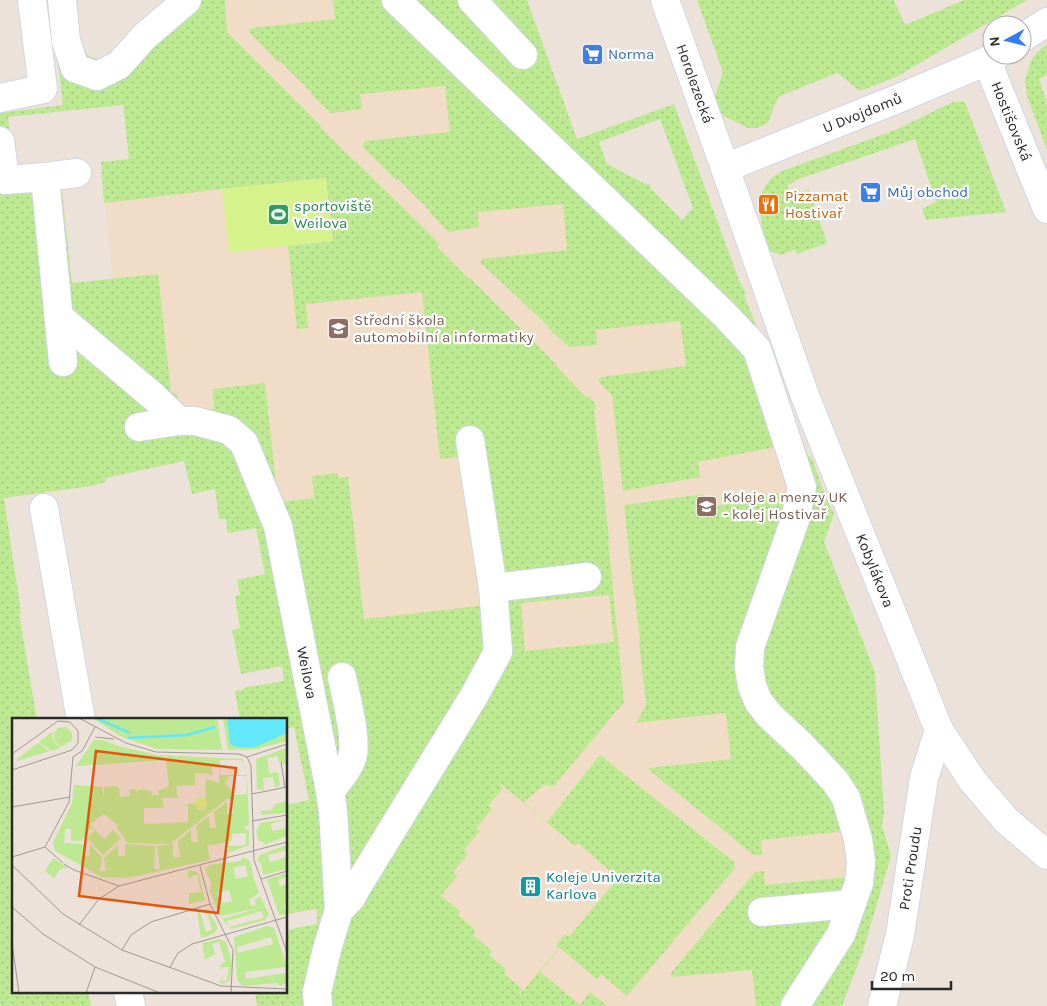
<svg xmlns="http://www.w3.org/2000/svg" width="1047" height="1006" font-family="Karla,sans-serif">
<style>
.education{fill:#f1ddc7}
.grass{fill:url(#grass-dots);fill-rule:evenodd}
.pitch{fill:#d6f28b}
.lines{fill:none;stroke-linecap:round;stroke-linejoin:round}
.minor-casing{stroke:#cfd6e4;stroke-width:30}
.minor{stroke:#fff;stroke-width:28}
.labels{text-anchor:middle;stroke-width:4.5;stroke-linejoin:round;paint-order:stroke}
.shop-label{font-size:15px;fill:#366cbe;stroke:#fff;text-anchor:start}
.street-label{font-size:15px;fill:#292929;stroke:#fff}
.food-label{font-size:15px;fill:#c56008;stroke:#fff;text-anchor:start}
.leisure-label{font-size:15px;fill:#27864d;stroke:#fff;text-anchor:start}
.education-label{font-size:15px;fill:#785e54;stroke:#fff;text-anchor:start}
.culture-label{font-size:15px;fill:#0d838f;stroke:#fff;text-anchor:start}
.inset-river{fill:none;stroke:#62e8fa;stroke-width:2.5}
.inset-road{fill:none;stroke:#9f9893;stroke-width:1}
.view{fill:#de570d;fill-opacity:0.15;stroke:#de570d;stroke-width:2.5}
.inset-edge{fill:none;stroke:#292929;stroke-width:2.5}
</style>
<defs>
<pattern id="grass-dots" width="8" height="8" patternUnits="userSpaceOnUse" patternTransform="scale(1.25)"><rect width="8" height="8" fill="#bce991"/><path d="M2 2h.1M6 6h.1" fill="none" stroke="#a2c87d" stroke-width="1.8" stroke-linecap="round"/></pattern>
</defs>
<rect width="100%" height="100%" fill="#ede2da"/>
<path class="education" d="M48,0H53L79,50L89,56L100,61L114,60L172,0H410L758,343L863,832L805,1006H257L255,992H286V931L317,925L316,909L286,914L309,800L256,528L118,376L151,275L113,279L102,181H196L134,84L52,37Z"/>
<path class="grass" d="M51,0L79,50L89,56L100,61L114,60L172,0H225L227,32L321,126L320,127L352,159H353L440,244L437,247L469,279L470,278L556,364V366L587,398L589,397L595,403L596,409H594L599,454L600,455L609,539H608L624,702L554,786L544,785L524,802L547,822L600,755L734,862L735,868L627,996L601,974L597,979L560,948L540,972L580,1005L590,992L607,1006H257L255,992H286V930L317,924V909L286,914V805L309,800L294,727L286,729V720H240L235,691L243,690V688L284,681L282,666L241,674L232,630L240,628L235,596L240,595L237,580L265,574L256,528L228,533L226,519H219L215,489L192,494L184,461L106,478V482L91,486L4,498L21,613L19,614L37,720H14V992H88L91,1006H0V113L63,105ZM123,105L129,159L101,162L104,203L222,189L326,178L333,241L288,246L297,329L308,328L306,304L422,292L440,459L468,456L471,486L480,606L364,619L348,477L338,478V473L312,476L314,498L278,502L265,383L213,389L214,409L180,413L177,393H172L171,392L158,274L72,283L61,182L14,171L8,117ZM609,595L614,642L525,651L521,603ZM500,783L575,846L578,843L618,878L569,937L565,934L556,945L559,948L520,994L519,993L522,989L504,974L507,970L489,955L492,951L473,935L476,930L458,915L460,911L441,896L457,876L453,872L468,854L464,850L480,831L476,828L492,809L488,806L503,788L499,784Z
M333,0H527L577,139L674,104L739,280L746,294L744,295L809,457L811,456L825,495L834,514L824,542L863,641L875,673L884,813L882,826L891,856L863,951L842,1006H756L752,970L671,977V973L755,872L764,871L765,885L850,877L846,831L761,840L762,855H754L649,770V768L731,759L726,713L636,723L646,705L639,641L640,640L635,596H634L624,505L704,494L707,508L790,491L781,446L698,462L700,477L623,491L612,395L598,381L601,377L686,366L680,321L596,330L597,345L569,347L548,328L549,327L480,262L482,259L567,250L563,204L478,212L479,227L449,232L429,212L430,211L398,179L396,180L362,146L365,141L450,132L445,86L360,94L362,109L331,113L311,94L312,93L280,61L278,62L249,32L251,28L335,19ZM660,119L693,208L682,220L651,189L650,184L647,185L607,164L599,142Z
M697,0H894L905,25L964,0H1027L896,77L860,91L837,73L778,97L768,123L757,128H748L724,116L713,102L723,72Z
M1047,44V75L1039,79L1047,103V150L1027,96L1025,80L1031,61L1037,52Z
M953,102H965L1006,212L926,220L922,209L936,202L915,139L796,180V181L787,185L790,192L799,189L801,192L809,189L827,243L797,254L795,250L781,255L770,251L763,235L760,210L763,190L771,178L782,171L893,131Z"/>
<path class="pitch" d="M326,178L333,241L229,252L222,189Z"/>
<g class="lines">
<defs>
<g id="minor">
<path d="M62,0L66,41L75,68L97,76L119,65L145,36L187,0"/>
<path d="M396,0L724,314L757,349L802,487L795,520L750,647L749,667L752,686L758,701L769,715L803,747L835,781L846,798L858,839L861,862L859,883L841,934L795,1006"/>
<path d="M472,0L523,55"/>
<path id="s1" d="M665,0L725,168L805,396L939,730L972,780L1006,820L1047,855"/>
<path d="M1022,38L1047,22"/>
<path id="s2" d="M987,61L1047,209"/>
<path d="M0,98L43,89L32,0"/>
<path d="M0,141L5,180L45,177L63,362"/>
<path id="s3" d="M725,168L902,97L987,61L997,55"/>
<path d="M45,177L77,173"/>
<path id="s4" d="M59,317L154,397L179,421H195L229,430L244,443L261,485L278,526L330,791L333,811L339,910L327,949L317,992L318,1006"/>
<path d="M139,427L179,421"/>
<path d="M44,508L81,720"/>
<path d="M493,588L587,577"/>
<path d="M330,791C338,781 348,770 352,758C358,741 346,697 342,677"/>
<path d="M339,910L351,898L357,887L474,696L498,652L493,588L470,440"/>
<path d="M762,912L851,904"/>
<path d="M128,992L131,1006"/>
<path id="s5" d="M882,1006L900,935L924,778L939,730"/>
</g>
</defs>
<use href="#minor" class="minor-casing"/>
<use href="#minor" class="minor"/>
</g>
<defs>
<symbol id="supermarket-square" viewBox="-11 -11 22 22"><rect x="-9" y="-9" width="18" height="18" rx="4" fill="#3f7fe0" stroke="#fff"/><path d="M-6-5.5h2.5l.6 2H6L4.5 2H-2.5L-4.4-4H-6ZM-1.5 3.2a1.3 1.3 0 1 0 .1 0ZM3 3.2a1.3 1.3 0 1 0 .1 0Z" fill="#fff"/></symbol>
<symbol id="restaurant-square" viewBox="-11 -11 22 22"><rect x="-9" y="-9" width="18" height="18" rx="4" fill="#e8710a" stroke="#fff"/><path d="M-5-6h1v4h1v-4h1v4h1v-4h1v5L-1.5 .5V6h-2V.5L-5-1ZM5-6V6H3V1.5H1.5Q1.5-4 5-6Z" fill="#fff"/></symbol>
<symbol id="stadium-square" viewBox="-11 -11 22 22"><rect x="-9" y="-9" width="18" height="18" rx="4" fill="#2e9e5b" stroke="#fff"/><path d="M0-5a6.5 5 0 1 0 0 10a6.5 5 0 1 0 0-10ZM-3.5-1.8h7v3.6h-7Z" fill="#fff"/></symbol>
<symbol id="school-square" viewBox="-11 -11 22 22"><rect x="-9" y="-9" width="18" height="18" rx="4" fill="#8d6e63" stroke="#fff"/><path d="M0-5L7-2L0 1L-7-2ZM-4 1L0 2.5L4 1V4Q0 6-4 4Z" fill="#fff"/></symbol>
<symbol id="university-square" viewBox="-11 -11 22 22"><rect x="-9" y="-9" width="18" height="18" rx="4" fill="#8d6e63" stroke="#fff"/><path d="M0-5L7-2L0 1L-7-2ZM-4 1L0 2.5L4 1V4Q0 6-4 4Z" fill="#fff"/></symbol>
<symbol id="building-square" viewBox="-11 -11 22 22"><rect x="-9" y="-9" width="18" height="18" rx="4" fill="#0f9aa8" stroke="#fff"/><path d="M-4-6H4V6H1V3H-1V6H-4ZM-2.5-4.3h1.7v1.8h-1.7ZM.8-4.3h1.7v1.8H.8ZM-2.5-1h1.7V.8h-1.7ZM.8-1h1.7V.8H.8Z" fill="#fff"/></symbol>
</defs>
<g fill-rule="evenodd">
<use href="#supermarket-square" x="580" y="42" width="25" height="25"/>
<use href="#supermarket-square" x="858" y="180" width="25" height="25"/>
<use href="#restaurant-square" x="756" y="192" width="25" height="25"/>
<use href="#stadium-square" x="266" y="202" width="25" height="25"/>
<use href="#school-square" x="326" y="316" width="25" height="25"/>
<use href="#university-square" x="694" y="494" width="25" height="25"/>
<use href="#building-square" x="518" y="874" width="25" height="25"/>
</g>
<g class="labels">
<g class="shop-label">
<text x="608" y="59">Norma</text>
<text x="887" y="197">Můj obchod</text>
</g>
<g class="street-label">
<text dy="5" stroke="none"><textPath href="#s1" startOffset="89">Horolezecká</textPath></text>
<text dy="5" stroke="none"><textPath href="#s3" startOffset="148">U Dvojdomů</textPath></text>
<text dy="5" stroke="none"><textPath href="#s2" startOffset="65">Hostišovská</textPath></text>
<text dy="5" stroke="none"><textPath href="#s1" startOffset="608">Kobylákova</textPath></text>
<text dy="5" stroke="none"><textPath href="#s4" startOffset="469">Weilova</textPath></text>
<text dy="5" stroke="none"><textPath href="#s5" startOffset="141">Proti Proudu</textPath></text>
</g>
<g class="food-label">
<text x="785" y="201">Pizzamat<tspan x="785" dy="17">Hostivař</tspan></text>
</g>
<g class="leisure-label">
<text x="294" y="211">sportoviště<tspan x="294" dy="17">Weilova</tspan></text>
</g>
<g class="education-label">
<text x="354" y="325">Střední škola<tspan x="354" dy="17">automobilní a informatiky</tspan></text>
<text x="723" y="502">Koleje a menzy UK<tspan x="723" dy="17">- kolej Hostivař</tspan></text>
</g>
<g class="culture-label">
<text x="546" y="882">Koleje Univerzita<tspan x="546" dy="17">Karlova</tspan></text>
</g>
</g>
<g transform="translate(12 718)">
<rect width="275" height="275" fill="#ede2da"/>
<path d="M80,0H205L210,32L145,31L110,19ZM211,0L253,25L275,15V23L244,31L216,32ZM54,9L60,15V22L49,29L43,23L42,15L46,10ZM40,14L41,22L48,30L40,33L27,24ZM82,22H91L106,28L145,37L231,41L235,58H218L213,65L223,77L234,76L235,60L237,107L232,109L237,113V127L217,135L215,128L234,127V115L220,116V123L195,128L198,142L116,160L90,159L43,133L41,124L60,85L62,67L90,69L92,79V69L103,68L107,70L108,79L118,78V71H124L125,78L126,72H133L139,73L140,77H146V73L157,68L154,42L64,48ZM208,42H229L234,49V57H208ZM200,49H207V65L194,61L193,92H185V86H173L176,88V104L132,106V90H152L150,80H166L164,68L183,67V55L197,56L200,59ZM215,81L222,82L221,96H215V84L202,94L204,110H198L197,98L184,108L186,124H179V112L166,123L168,139H161V126L145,128L148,151H142L143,128L113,126V138H106V127L92,140L94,153H88L90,140L78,126L77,138H71V126L52,125L53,111H59V123H69L80,109L83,112L75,120L91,137L109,120L101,112L104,109L116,125L158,126ZM92,96L106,107L92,121L78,106ZM26,25L38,33L5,43V41ZM275,30V47L266,43V38L255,40L257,55L266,54L268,67L263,70L261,59L251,60L252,72L245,71L244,41ZM275,83V95L249,97V93L259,92L264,86ZM275,101L259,106L260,113L275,110V118L254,126L246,122L244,113L249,105ZM275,127V132L256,137L258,144L275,139V151L251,157L249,145L245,142L248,137ZM231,139L238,143L242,161L223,166L242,161L247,175L237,182L239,188L244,187L243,182L248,178L257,196L253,202L219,211L210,201L251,189L208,198L198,173L199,165L193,151L197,147L229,143ZM233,147L236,158L224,161L221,150ZM217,172L220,183L208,186L205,175ZM250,193L252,200L217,209L215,203ZM176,152L186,154L193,182L177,186V175L189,174L185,156L176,160ZM275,155V159L266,162L268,168L275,166V186L272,187L275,196L267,197L255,161ZM195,191L206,210L201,216L189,220L185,193ZM195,193L200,212L194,214L188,194ZM255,208L262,210L275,249V265L268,268L265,265L230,268L225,261L222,219ZM259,219L261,226L226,235L225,229ZM273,249L274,255L234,261L233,254ZM208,221L214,224L220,244L218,262L212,266L208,265L211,257L210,263H215L217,249H210V253L208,248L213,243L207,224L200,226L203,236L193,242L190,225Z" fill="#bce991" fill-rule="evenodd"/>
<path d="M41,140L56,150L48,151L42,160L33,153Z" fill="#bce991"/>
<path d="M183 85a6 6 0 1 1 12 0a6 6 0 1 1-12 0Z" fill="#d6f28b"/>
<path d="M275,0V15L253,25L242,29H224L218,26L215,0Z" fill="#62e8fa"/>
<path class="inset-river" d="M84,0L118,15M116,20L175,17L203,9"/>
<path class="inset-road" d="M67,0L114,25L144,34L227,36L235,39L239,48L242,142L275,234M83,19L102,21M0,36L46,3L58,4L66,13V25L60,32L0,52M235,39L275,26M269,44L273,70M240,76L275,69M0,89L58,79M240,103L275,97M33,129L57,84L61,39L70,33L83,9M33,129L51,145M0,139L33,129M52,146L62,152L107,168M0,147L51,196L110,232L209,268L275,271M188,148L198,186L221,232L219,275M249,161L275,153M0,189L31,216L83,249L148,275M67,207L87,181L107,168L275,124M0,225L7,275M110,232L119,217L139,204L198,186M158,249L166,235L180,226L275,199M74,275L83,249"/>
<path class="view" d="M84,33L224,50L206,195L67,178Z"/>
<rect width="275" height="275" class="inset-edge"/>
</g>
<g transform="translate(1007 40) rotate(263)"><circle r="24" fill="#ffffff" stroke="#a9a9a9"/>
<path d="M0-4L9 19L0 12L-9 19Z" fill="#3579ff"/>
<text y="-8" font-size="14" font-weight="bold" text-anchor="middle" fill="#292929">N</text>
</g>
<path d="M872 981v8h79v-8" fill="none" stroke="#292929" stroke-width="2.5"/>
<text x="880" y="981" font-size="15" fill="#292929" stroke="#ffffff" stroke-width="4" paint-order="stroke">20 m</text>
</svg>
